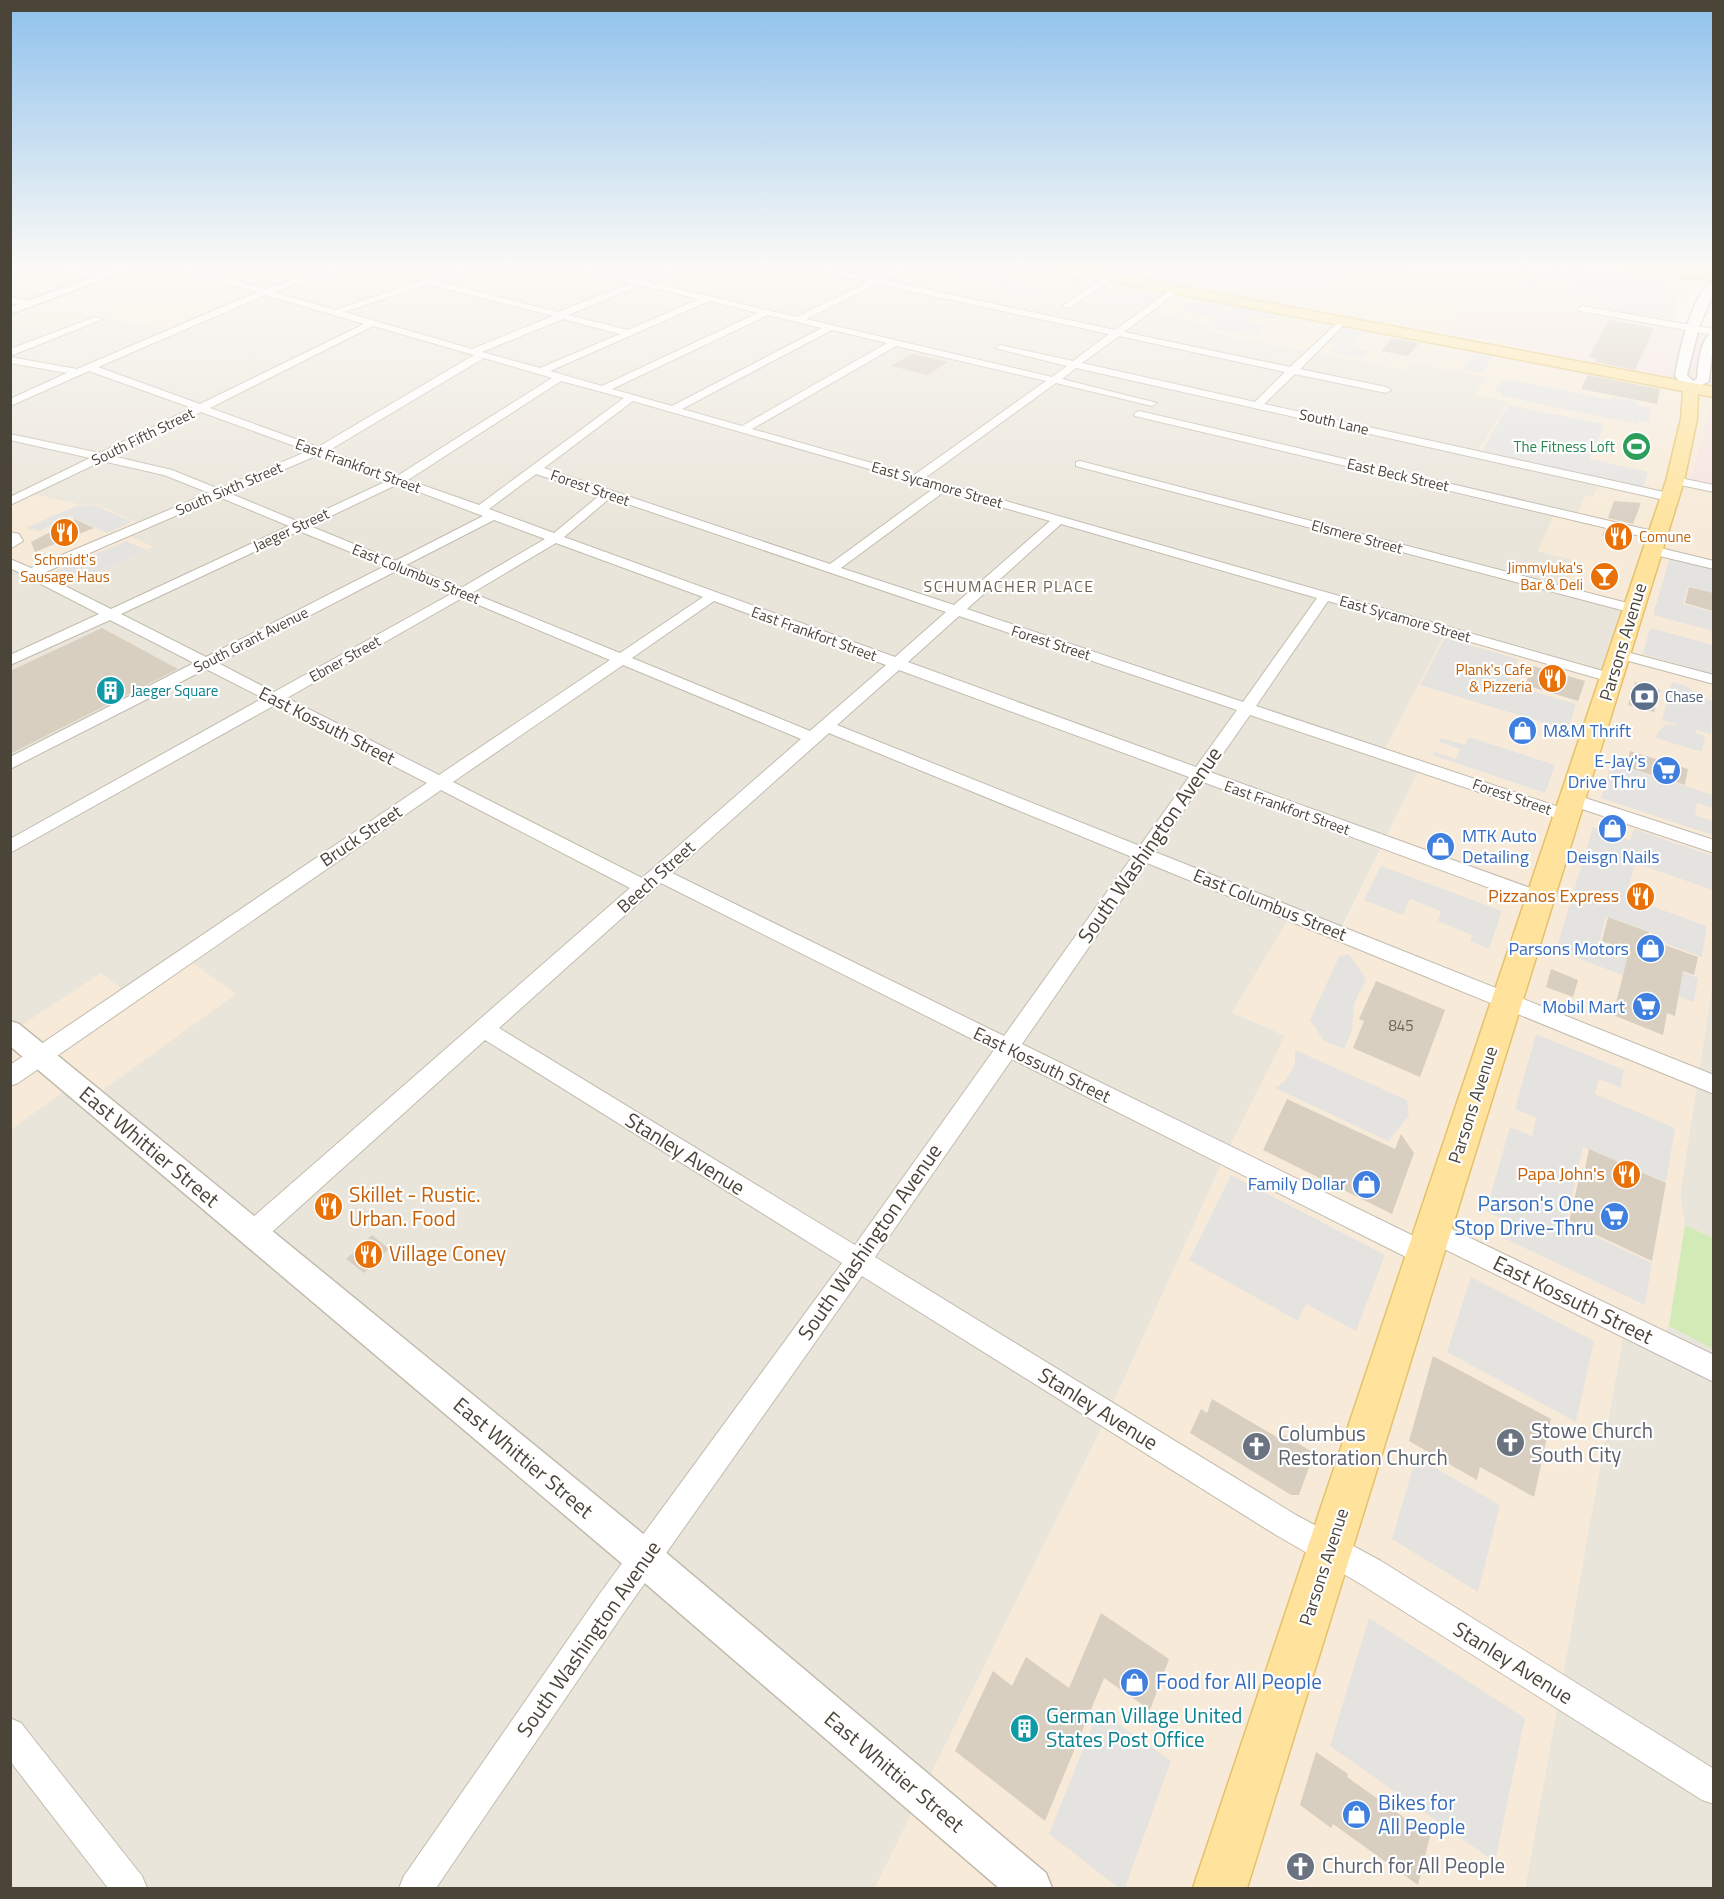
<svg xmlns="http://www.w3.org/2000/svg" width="1724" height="1899" font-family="'Titillium Web',sans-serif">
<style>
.residential{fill:#eae5da}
.commercial{fill:#f7ead8}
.education{fill:#efe8d6}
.medical{fill:#f6e3e0}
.green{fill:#d2eab5}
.parking{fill:#e5e3e0}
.building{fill:#d8cfc1}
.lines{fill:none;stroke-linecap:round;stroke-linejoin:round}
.minor-casing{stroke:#c2bbae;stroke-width:2}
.tertiary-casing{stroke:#c2bbae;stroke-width:3}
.primary-casing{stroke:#e6c16a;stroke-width:3}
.motorway-casing{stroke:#e0a43c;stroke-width:3}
.minor{fill:#fff;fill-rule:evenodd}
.tertiary{fill:#fff;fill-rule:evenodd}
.primary{fill:#ffe39c;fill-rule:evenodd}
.motorway{fill:#ffcf6e;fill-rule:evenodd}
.labels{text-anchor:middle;stroke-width:4.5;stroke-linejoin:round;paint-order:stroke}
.far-street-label{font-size:15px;fill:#4b4439;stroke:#fff}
.far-leisure-label{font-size:15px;fill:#27864d;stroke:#fff;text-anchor:end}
.far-food-label{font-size:15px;fill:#c56008;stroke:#fff;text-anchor:end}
.far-culture-label{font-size:15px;fill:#0d838f;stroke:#fff;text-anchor:start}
.far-service-label{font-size:15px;fill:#4e5e75;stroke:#fff;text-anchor:start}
.number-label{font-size:15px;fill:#6e675b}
.far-neighbourhood-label{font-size:16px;letter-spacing:1.5px;fill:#6e6250;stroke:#fff}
.street-label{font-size:18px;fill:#4b4439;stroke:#fff}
.shop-label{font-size:18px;fill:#366cbe;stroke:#fff;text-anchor:end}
.food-label{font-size:18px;fill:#c56008;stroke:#fff;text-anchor:end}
.near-street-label{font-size:21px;fill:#4b4439;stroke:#fff}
.near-food-label{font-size:21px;fill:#c56008;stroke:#fff;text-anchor:start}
.near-shop-label{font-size:21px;fill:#366cbe;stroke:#fff;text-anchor:start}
.near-worship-label{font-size:21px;fill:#5b616d;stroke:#fff;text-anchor:start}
.near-culture-label{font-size:21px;fill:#0d838f;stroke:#fff;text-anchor:start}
</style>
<rect width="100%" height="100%" fill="#f6f3ec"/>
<path class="residential" d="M11,266H133L47,297L56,300L11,317Z
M231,266H1066L1114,275L1079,298L1212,325L1207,331L1405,370L1411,362L1487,377L1476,394L1509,401L1476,454L1600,482L1593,497L1576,516L1538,551L1575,560L1564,590L1630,609L1613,679L1421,766L1341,929L1233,1013L1286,1035L1225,1156L1108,1415L875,1888H11V1129L68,1088L128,995L11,1032V561L125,534L86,506L32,494L11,504V327L54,334L99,317L176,330L169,290L186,282L151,275L178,267L208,275Z
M1713,977V1238L1685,1225L1680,1195Z
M1626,1320L1658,1337L1669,1326L1713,1349V1888H1525Z"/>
<path class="commercial" d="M133,266H231L208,275L178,267L152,275L187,282L170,291L243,301L176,330L99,317L115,310L45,298Z
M1360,266L1583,268L1687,278L1697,289L1669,324L1477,296L1447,332L1713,386V400L1690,480L1714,486V977L1680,1195L1685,1225L1669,1326L1658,1337L1626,1320L1525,1888H875L1108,1415L1225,1156L1285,1036L1232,1012L1294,910L1342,929L1421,766L1383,752L1446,632L1613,679L1630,610L1564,590L1575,560L1538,551L1555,512L1576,516L1585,495L1593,497L1600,482L1476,454L1509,402L1475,395L1486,377L1412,362L1405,370L1206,330L1211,325L1078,298L1114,275L1308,308Z
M32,494L86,506L95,503L144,526L126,534L153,547L62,587L11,561V504Z
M183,956L236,994L85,1103L68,1088L11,1129V1032L101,973L128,994Z"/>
<path class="education" d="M56,300L117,310L54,334L11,327V317Z"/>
<path class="medical" d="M1069,266H1360L1309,309Z
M1477,296L1713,336V386L1446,332Z
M1713,400V486L1690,480Z"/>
<path class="green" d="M1685,1225L1713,1238V1349L1669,1326Z"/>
<path class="parking" d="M1581,269L1676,282V303L1671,318H1661L1606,309V306L1564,292L1570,291L1568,286L1545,283L1541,290L1521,287L1530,274H1552L1553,270L1562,271L1572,274L1570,281L1575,270Z
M975,271L1008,278L1006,280L1049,288L1034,297L989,288L999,282L966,276Z
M1147,289L1165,292L1141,309L1086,298L1096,291L1133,298Z
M1194,299L1202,300L1280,314L1274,320L1251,316L1245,320L1266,327L1256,337L1212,328L1222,319L1179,310Z
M1343,329L1364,332L1351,347L1370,351L1363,359L1329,352L1335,345L1328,343Z
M1475,353L1493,356L1482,373L1463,370Z
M1503,378L1611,400L1612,397L1639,402L1638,405L1650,407L1649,422L1639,420L1638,424L1501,396L1502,393L1494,391Z
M1508,405L1604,424L1590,459L1648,472L1643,489L1481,453Z
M93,504L132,522L107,533L70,516L40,531L26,528L78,505L87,507Z
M126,541L146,550L76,581L55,571Z
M1670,558L1713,569V593L1688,586L1683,604L1713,612V631L1653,615Z
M1650,628L1713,645V674L1643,654Z
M1445,638L1518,659L1508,684L1576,704L1568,730L1420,685Z
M1672,682L1686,686L1704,698L1713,701L1711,734L1696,730V733L1705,736L1702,752L1656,738L1658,732L1666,724L1674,726L1676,724L1662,720Z
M1469,737L1555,765L1545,793L1432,755L1434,752L1456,759L1460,749L1439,742L1441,738L1465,745Z
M1612,763L1713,795V808L1697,803L1695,815L1713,821V835L1601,798Z
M1593,827L1630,840L1634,829L1713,856V890L1635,863L1626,897L1707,926L1702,957L1651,938V932L1606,916L1600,941L1698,978L1694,1002L1556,950Z
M1381,866L1502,911L1489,949L1470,941L1472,935L1438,921L1441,911L1410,899L1403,915L1364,900Z
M1349,954L1366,979L1354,1004L1352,1031L1344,1049L1324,1041L1310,1020L1339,957Z
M1536,1034L1624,1070L1621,1088L1599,1079L1595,1094L1675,1128L1666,1182L1583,1147L1566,1223L1652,1263L1645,1305L1504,1238L1509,1222L1486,1211L1510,1127L1532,1136L1536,1118L1515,1109Z
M1295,1050L1407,1100L1409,1116L1388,1141L1275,1088L1286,1080L1295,1064Z
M1231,1175L1385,1255L1356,1331L1306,1304L1298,1321L1189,1260Z
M1471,1277L1594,1341L1576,1422L1447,1352Z
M1416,1457L1500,1505L1478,1592L1392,1539Z
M1369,1618L1525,1718L1495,1862L1330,1746Z
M1099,1710L1171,1761L1125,1888H1119L1049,1834Z"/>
<path class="building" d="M1032,266H1045L1053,272L1082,278L1075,282L1031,274Z
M1609,320L1654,328L1635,370L1595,362L1597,358L1589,357Z
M1392,338L1419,343L1408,356L1381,351Z
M912,354L948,362L928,375L891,366Z
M1588,375L1660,389L1657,404L1581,389Z
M1614,501L1641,503L1633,524L1608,518Z
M75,519L94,528L35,552L31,542Z
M1604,530L1629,536L1626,542L1602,536Z
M1689,587L1713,593V611L1685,603Z
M102,628L178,669L10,754V671Z
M1533,666L1585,681L1578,701L1525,685Z
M1635,682L1660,690L1654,712L1628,705Z
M1630,751L1688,769L1685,785L1626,767Z
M1608,917L1649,932L1648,939L1698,957L1694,975L1683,971L1675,1016L1667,1013L1663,1035L1613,1015L1629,951L1602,941Z
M1551,969L1578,980L1573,997L1546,987Z
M1376,981L1445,1010L1420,1077L1353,1048L1364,1021L1359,1019Z
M1287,1099L1395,1149L1401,1134L1414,1153L1392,1214L1263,1150Z
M1589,1149L1666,1183L1652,1261L1569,1222L1580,1174L1584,1175Z
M372,1235L389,1249L364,1273L346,1259Z
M1433,1356L1551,1419L1534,1497L1480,1467L1477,1480L1409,1441Z
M1212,1399L1282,1440L1284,1435L1314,1453L1299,1495H1291L1190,1433L1201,1409L1207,1413Z
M1101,1613L1169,1659L1150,1710L1104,1678L1045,1821L955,1751L993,1671L1012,1686L1026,1657L1069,1688Z
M1316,1752L1348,1774L1347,1777L1430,1836L1418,1885L1333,1824L1331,1828L1300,1805Z"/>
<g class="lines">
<defs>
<path id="minor" d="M20,266H32L10,274V269Z
M37,266H56L111,276L107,278Z
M168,266H181L265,289L336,266H348L273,292L335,310L464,266H476L437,281L558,312L631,283L566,266C590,266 613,279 635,279C649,279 662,266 679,266L645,281L797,317L868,282L800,266H815L875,278L901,266H911L884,280L1115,330L1176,286L1179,287V291L1124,332L1290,367L1344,317L1349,320L1300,369L1386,387L1391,390L1386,393L1295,374L1264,404L1673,494V500L1669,501L1076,368L1062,379L1157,403L1152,406L1056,383L925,478L1617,675L1619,678L1617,681H1607L1328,601L1256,706L1574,812L1577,816L1574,820H1562L1250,715L1210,772L1547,894L1549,899L1547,904L1540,906L1533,904L1203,782L1155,852L1714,1075V1094L1147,863L1022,1044L1434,1246L1437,1254L1434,1262L1425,1265L1416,1262L1012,1059L875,1257L1296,1515L1381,1561L1714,1769V1804L1702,1800L1359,1583L1276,1535L862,1276L623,1614L436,1888H399L404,1876L601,1592L842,1263L485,1040L262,1241L253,1244L244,1241L241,1233L244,1225L630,888L441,790L18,1083L10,1086V1065L427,783L275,705L10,853V839L263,698L206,669L10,769V757L194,663L110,620L10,665V655L99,614L10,568V559L31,568L209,493L164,475L102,461L10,505V497L90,458L10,440V434L100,453L192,408L89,371L10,406V399L67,373L10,363V357L77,369L257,292ZM428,284L553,316L472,349L344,312ZM877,284L1109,334L1073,361L1000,345L995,348L1067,366L1052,377L806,319ZM640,285L699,299L628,330L568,315ZM265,295L364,324L200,404L98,367ZM709,301L758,313L602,386L550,371ZM768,315L822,328L672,406L612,389ZM563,319L620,334L540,368L482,352ZM373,326L474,355L318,447L210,408ZM832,330L887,343L742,426L682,409ZM1119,336L1285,372L1255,402L1082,363ZM896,346L1046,381L914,475L752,429ZM484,358L552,378L397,476L328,451ZM561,381L624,398L479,505L408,480ZM633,401L911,481L934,488L830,564L544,468ZM201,412L308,451L219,489L172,470L112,456ZM318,455L387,481L299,522L229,493ZM536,474L600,495L554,533L489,509ZM398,484L483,516L395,561L310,526ZM945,491L1050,521L954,605L841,568ZM219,497L289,526L111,609L41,574ZM610,498L946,612L895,657L564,537ZM494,520L545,539L461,588L406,565ZM1061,524L1317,598L1243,702L967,609ZM299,531L385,566L206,657L121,614ZM556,543L703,597L620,653L472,593ZM396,571L451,594L274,692L218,663ZM462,598L610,660L439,775L287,698ZM714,601L886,665L810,731L632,658ZM959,616L1237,710L1196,767L908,662ZM623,665L801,739L642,878L453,782ZM899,670L1189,777L1140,846L837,725ZM829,733L1132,857L1004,1036L672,873ZM661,883L994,1050L855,1245L499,1028Z
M1109,275L1116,277L1069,308L1062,306Z
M10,297L34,302L35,304L31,307L10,303Z
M1582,306L1714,329V335L1579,311L1578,309Z
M95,317L103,319L10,356V349Z
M1139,411L1657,532L1663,536L1657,540L1135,416L1134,414Z
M1080,461L1639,606L1641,609L1634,613L1629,612L1076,466V462Z
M1675,477L1714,485V492L1671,483V479Z
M10,532L19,534L23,541L10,549Z
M1652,546L1714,561V569L1647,553L1646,550L1647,547Z
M1619,650L1714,675V684L1614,657L1612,654Z
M1573,794L1714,840V853L1567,804L1564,800L1567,796Z
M1433,1220L1714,1355V1382L1424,1239L1421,1231L1424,1223Z
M10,1718L21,1723L142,1876L147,1888H108L10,1761Z"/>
<path id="tertiary" d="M125,266H139L10,314V307Z
M1714,281V292L1699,327L1687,375L1693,381L1697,379C1698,365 1700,337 1714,331C1714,348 1710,364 1709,381L1691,391L1687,390L1675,376C1679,353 1692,291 1714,281Z
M10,1021L19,1024L658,1546L1046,1873L1052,1888H999L632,1572L10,1046Z"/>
<path id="primary" d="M1047,266H1072L1714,387V397L1698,394L1697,419L1684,481L1247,1888H1193L1666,481L1681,419L1683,391L1053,270Z"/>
<path id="motorway" d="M1621,266H1660L1714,273V281L1628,270Z"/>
</defs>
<use href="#minor" class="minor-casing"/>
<use href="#tertiary" class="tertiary-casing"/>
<use href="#primary" class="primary-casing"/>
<use href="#motorway" class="motorway-casing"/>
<use href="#minor" class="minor"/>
<use href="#tertiary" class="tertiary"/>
<use href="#primary" class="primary"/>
<use href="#motorway" class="motorway"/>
</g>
<linearGradient id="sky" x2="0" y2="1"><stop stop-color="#8fc1ec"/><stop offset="0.5" stop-color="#fbfaf6"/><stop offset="1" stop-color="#fbfaf6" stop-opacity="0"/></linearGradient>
<rect width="1724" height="532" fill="url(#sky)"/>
<defs>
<symbol id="stadium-disc" viewBox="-11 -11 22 22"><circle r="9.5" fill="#2e9e5b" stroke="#fff"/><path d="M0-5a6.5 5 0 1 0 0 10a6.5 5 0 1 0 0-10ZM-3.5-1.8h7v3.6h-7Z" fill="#fff"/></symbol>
<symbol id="restaurant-disc" viewBox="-11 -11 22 22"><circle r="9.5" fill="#e8710a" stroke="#fff"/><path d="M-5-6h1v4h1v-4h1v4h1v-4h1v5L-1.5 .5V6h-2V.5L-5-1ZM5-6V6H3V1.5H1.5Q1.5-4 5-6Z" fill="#fff"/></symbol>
<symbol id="bar-disc" viewBox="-11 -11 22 22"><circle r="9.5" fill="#e8710a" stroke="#fff"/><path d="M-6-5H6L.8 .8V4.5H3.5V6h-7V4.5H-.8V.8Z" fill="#fff"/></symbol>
<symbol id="building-disc" viewBox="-11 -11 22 22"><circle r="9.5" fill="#0f9aa8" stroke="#fff"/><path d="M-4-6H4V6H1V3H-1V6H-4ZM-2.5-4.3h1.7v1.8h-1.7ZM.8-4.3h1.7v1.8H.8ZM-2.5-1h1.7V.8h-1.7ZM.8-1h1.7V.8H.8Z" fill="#fff"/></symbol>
<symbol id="bank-disc" viewBox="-11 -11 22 22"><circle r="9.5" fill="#5c6f8a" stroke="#fff"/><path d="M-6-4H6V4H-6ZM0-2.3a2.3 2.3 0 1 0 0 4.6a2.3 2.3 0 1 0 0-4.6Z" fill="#fff"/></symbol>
<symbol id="shop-disc" viewBox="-11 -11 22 22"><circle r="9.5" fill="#3f7fe0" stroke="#fff"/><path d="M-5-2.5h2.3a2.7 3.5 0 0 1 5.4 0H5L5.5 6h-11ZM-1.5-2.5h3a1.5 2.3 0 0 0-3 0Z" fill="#fff"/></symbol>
<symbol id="supermarket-disc" viewBox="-11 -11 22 22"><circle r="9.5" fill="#3f7fe0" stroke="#fff"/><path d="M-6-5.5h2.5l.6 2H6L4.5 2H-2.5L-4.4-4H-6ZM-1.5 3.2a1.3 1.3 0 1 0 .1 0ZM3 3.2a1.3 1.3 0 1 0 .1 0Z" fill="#fff"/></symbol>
<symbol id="church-disc" viewBox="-11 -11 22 22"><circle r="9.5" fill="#6b7280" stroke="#fff"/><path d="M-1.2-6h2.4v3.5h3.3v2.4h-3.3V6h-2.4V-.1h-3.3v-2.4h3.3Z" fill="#fff"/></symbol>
</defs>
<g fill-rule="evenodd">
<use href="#stadium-disc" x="1620" y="430" width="33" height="33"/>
<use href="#restaurant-disc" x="48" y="516" width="33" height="33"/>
<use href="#restaurant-disc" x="1602" y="520" width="33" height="33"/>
<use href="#bar-disc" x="1588" y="560" width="33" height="33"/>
<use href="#restaurant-disc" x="1536" y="662" width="33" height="33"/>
<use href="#building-disc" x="94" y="674" width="33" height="33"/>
<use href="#bank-disc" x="1628" y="680" width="33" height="33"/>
<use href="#shop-disc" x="1506" y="714" width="33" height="33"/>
<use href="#supermarket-disc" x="1650" y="754" width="33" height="33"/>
<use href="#shop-disc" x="1596" y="812" width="33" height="33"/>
<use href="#shop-disc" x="1424" y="830" width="33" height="33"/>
<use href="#restaurant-disc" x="1624" y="880" width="33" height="33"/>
<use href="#shop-disc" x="1634" y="932" width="33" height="33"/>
<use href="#supermarket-disc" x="1630" y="990" width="33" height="33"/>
<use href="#restaurant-disc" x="1610" y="1158" width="33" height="33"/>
<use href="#shop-disc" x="1350" y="1168" width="33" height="33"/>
<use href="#restaurant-disc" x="312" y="1190" width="33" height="33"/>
<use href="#supermarket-disc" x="1598" y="1200" width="33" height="33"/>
<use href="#restaurant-disc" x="352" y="1238" width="33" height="33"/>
<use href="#church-disc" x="1494" y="1426" width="33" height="33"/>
<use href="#church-disc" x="1240" y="1430" width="33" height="33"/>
<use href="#shop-disc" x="1118" y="1666" width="33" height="33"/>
<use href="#building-disc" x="1008" y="1712" width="33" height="33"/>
<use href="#shop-disc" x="1340" y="1798" width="33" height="33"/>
<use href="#church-disc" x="1284" y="1850" width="33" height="33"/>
</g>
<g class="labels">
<g class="far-street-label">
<text transform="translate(1334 422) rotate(13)" y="5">South Lane</text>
<text transform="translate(143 437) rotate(-26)" y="5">South Fifth Street</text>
<text transform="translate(358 466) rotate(20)" y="5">East Frankfort Street</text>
<text transform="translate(1398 475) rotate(13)" y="5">East Beck Street</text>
<text transform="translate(937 485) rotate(16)" y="5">East Sycamore Street</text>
<text transform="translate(590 488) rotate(19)" y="5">Forest Street</text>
<text transform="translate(229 489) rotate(-23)" y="5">South Sixth Street</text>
<text transform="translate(291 530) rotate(-25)" y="5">Jaeger Street</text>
<text transform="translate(1357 537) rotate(15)" y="5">Elsmere Street</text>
<text transform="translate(416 574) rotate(22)" y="5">East Columbus Street</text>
<text transform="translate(1405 619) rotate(16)" y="5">East Sycamore Street</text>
<text transform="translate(814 634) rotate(20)" y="5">East Frankfort Street</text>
<text transform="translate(251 640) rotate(-27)" y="5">South Grant Avenue</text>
<text transform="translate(1051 643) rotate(18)" y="5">Forest Street</text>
<text transform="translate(345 659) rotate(-29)" y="5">Ebner Street</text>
<text transform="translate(1512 797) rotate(19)" y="5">Forest Street</text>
<text transform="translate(1287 808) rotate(20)" y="5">East Frankfort Street</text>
</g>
<g class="far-leisure-label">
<text x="1615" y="452">The Fitness Loft</text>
</g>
<g class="far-food-label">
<text x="1639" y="542" text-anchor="start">Comune</text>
<text x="65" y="565" text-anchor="middle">Schmidt's<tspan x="65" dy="17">Sausage Haus</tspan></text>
<text x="1583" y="573">Jimmyluka's<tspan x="1583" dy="17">Bar &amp; Deli</tspan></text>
<text x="1532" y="675">Plank's Cafe<tspan x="1532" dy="17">&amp; Pizzeria</tspan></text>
</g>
<g class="far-culture-label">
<text x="131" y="696">Jaeger Square</text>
</g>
<g class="far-service-label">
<text x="1665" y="702">Chase</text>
</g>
<g class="number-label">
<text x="1401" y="1031">845</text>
</g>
<g class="far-neighbourhood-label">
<text x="1009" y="592">SCHUMACHER PLACE</text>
</g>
<g class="street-label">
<text transform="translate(1623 642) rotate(-73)" y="6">Parsons Avenue</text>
<text transform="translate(327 726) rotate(27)" y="6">East Kossuth Street</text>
<text transform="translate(361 836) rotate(-34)" y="6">Bruck Street</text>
<text transform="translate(656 877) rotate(-42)" y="6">Beech Street</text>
<text transform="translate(1270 905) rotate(22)" y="6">East Columbus Street</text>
<text transform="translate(1042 1065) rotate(26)" y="6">East Kossuth Street</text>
<text transform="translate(1473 1105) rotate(-72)" y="6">Parsons Avenue</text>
<text transform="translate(1324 1567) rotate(-72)" y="6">Parsons Avenue</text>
</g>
<g class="shop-label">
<text x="1543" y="737" text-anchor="start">M&amp;M Thrift</text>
<text x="1646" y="767">E-Jay's<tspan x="1646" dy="21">Drive Thru</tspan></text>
<text x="1462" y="842" text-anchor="start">MTK Auto<tspan x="1462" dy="21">Detailing</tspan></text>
<text x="1613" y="863" text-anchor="middle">Deisgn Nails</text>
<text x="1629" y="955">Parsons Motors</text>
<text x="1625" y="1013">Mobil Mart</text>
<text x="1346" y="1190">Family Dollar</text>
</g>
<g class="food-label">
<text x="1619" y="902">Pizzanos Express</text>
<text x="1605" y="1180">Papa John's</text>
</g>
<g class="near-street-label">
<text transform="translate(1150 845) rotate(-55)" y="7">South Washington Avenue</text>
<text transform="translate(149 1147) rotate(40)" y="7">East Whittier Street</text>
<text transform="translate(685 1154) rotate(32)" y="7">Stanley Avenue</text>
<text transform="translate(870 1242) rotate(-55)" y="7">South Washington Avenue</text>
<text transform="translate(1573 1300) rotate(26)" y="7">East Kossuth Street</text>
<text transform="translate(1098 1409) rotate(32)" y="7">Stanley Avenue</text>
<text transform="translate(523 1458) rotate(40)" y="7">East Whittier Street</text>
<text transform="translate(589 1639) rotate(-55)" y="7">South Washington Avenue</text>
<text transform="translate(1513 1663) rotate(32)" y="7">Stanley Avenue</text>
<text transform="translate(894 1772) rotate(40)" y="7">East Whittier Street</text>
</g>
<g class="near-food-label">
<text x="349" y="1202">Skillet - Rustic.<tspan x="349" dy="24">Urban. Food</tspan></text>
<text x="389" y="1261">Village Coney</text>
</g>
<g class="near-shop-label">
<text x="1594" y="1211" text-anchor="end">Parson's One<tspan x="1594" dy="24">Stop Drive-Thru</tspan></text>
<text x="1156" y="1689">Food for All People</text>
<text x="1378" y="1810">Bikes for<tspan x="1378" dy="24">All People</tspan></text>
</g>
<g class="near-worship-label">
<text x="1531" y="1438">Stowe Church<tspan x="1531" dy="24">South City</tspan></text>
<text x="1278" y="1441">Columbus<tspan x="1278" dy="24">Restoration Church</tspan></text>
<text x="1322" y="1873">Church for All People</text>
</g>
<g class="near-culture-label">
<text x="1046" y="1723">German Village United<tspan x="1046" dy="24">States Post Office</tspan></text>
</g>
</g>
<rect width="1724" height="1899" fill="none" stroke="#4b4439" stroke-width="24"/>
</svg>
